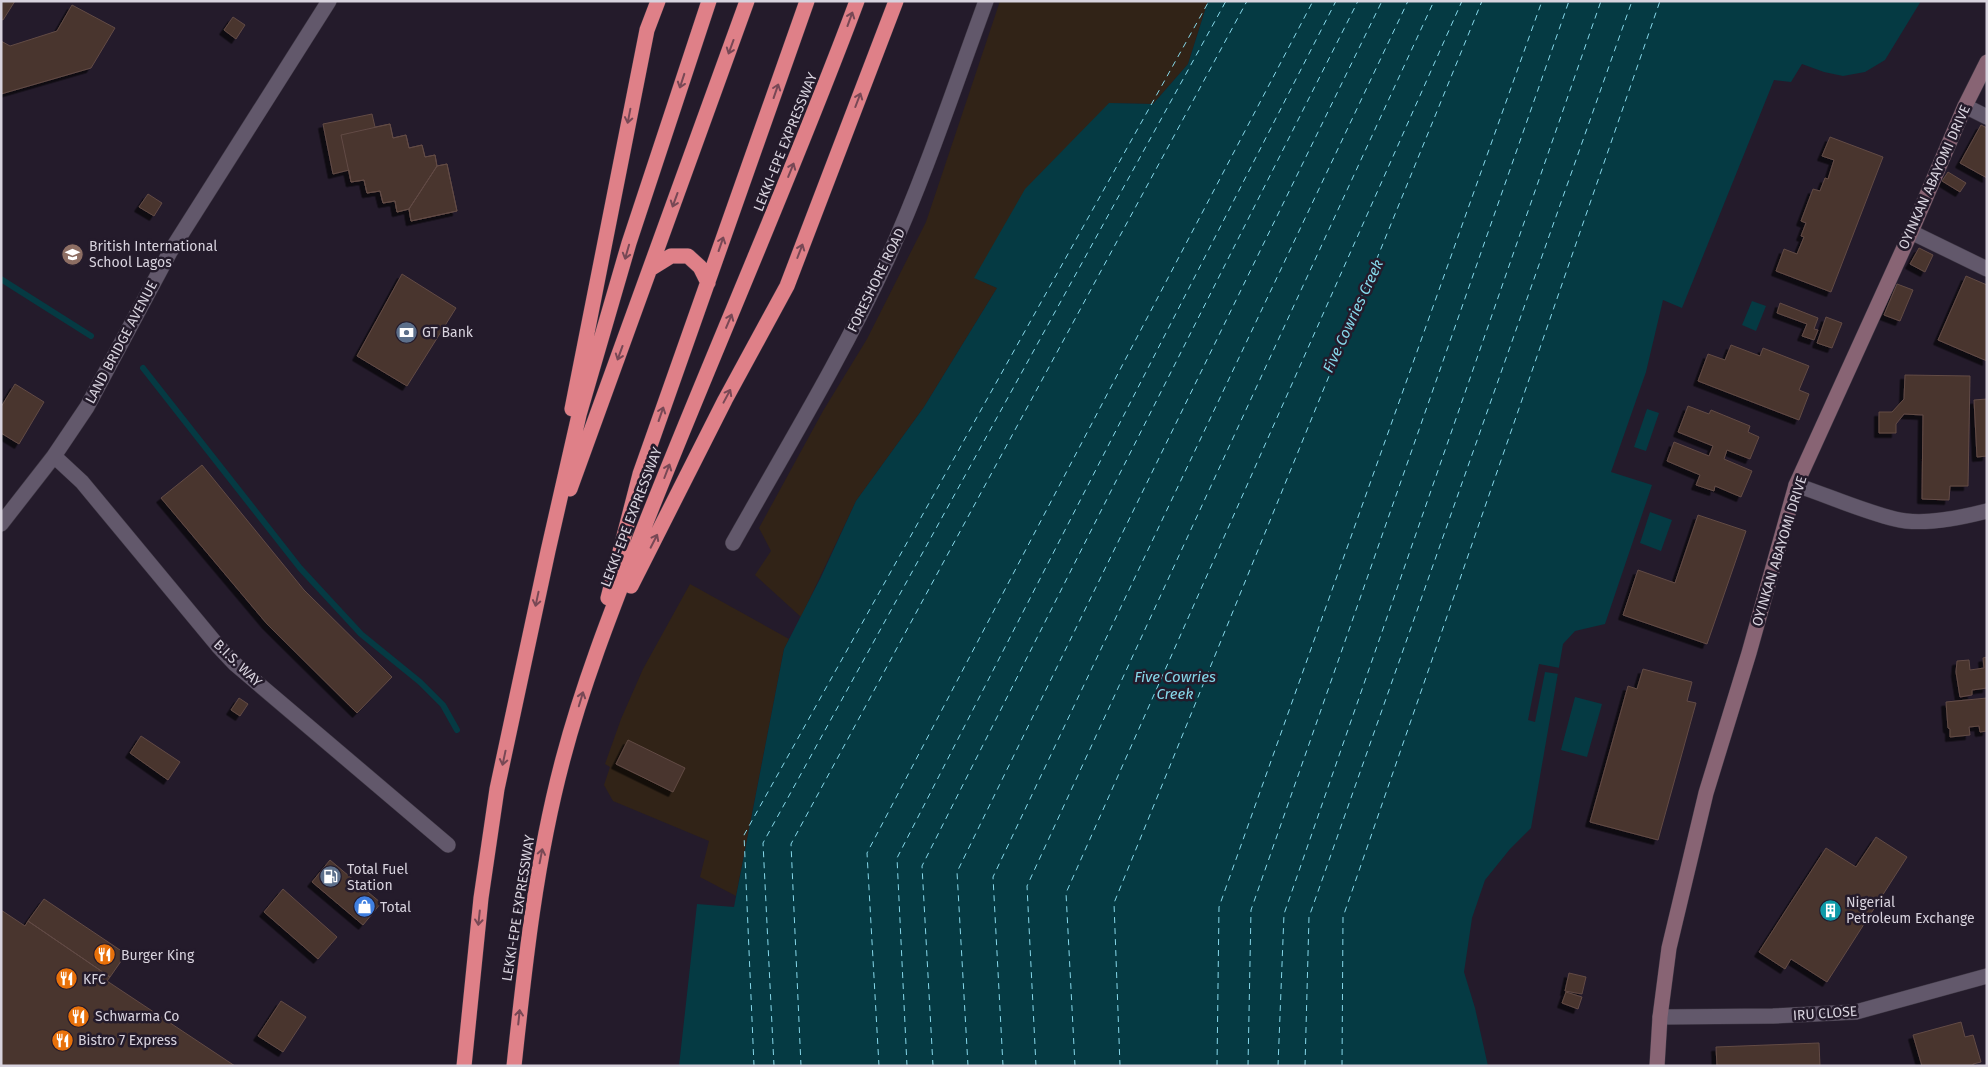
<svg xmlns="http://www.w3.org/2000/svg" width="1988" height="1067" font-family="'Fira Sans',sans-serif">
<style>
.industrial{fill:#312317}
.water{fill:#053a43}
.pier{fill:#241b2b}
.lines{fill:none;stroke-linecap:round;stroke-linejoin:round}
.stream{stroke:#053a43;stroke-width:6}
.ferry{stroke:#86d8ea;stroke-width:1;stroke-dasharray:6 5;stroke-linecap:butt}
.building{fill:#49342e;stroke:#624b45;filter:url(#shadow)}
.street-casing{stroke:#3e3744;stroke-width:16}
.secondary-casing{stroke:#3e3744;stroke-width:16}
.highway-casing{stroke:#3e3744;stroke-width:16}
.street{stroke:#62586b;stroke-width:15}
.secondary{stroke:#886474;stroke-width:15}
.highway{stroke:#df8088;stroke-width:15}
.oneway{stroke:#784855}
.labels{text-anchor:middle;stroke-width:5;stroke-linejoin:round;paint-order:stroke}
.street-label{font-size:14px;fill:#d8d3de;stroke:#241b2b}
.poi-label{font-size:14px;fill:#d8d3de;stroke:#241b2b;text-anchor:start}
.water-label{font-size:15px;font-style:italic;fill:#86d8ea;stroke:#241b2b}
</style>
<defs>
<filter id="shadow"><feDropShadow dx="-4.5" dy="4.5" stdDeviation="0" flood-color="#0009"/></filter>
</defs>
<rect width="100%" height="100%" fill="#241b2b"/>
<path class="industrial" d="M1000,1H1208L1188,64L1153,104L1109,103L975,278L997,288L924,407L856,501L801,617L755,575L771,551L759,528L823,411L867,339L926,222Z
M690,584L789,639L784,649L736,896L700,877L709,841L613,801L604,785L610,767L605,764L621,719L643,669Z"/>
<path class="water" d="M1208,1H1921L1885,60L1865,72L1843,76L1824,72L1802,64L1791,82L1774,80L1682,308L1663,300L1646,372L1611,472L1652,485L1605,624L1575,631L1563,644L1531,828L1510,849L1485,880L1472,918L1464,972L1475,1008L1488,1066H679L697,904L734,907L784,649L821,577L856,501L924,407L997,288L974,278L1025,189L1109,103L1153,104L1188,64Z
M1752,301L1766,306L1756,331L1742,325Z
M1647,409L1659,413L1646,451L1634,447Z
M1650,512L1672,520L1661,551L1640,543Z
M1575,697L1602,704L1587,757L1561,750Z"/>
<path class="pier" d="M1539,664L1560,668L1559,674L1545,672L1535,722L1528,720Z"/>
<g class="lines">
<path class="stream" d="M1,279L91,336
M143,368L300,568L361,634L420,682L443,705L457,730"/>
<path class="ferry" d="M754,1066L744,835L1209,1
M774,1066L763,843L1226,1
M801,1066L791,844L1247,1
M879,1066L867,853L1313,1
M907,1066L897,858L1336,1
M933,1066L922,866L1358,1
M968,1066L957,872L1382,1
M1003,1066L993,877L1408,1
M1036,1066L1027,886L1434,1
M1075,1066L1066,893L1462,1
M1120,1066L1114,903L1482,1
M1217,1066L1219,907L1542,1
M1248,1066L1251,910L1569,1
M1278,1066L1284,914L1601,1
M1305,1066L1309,917L1632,1
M1342,1066L1343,917L1660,1"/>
</g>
<path class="building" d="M1,1H15L3,20L1,19Z
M72,5L115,28L91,68L1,94V41L10,46L57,31Z
M233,17L245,25L236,39L224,30Z
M372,114L375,127L390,124L393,138L406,135L409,148L422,145L425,157L435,155L437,166L447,164L457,211L411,221L409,209L397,212L395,201L383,203L380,191L367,193L364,180L351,182L349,170L333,174L323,124Z
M390,124L393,138L406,135L409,148L422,145L425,157L435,155L437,166L409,209L397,212L395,201L383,203L380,191L367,193L364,180L351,182L341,135Z
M1981,125L1987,128V178L1960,163Z
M1830,137L1883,157L1831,292L1776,271L1784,249L1797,254L1804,237L1801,236L1806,223L1801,221L1813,189L1820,191L1825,178L1828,179L1834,160L1822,156Z
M447,164L457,211L411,221L409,209L437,166Z
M1948,172L1966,183L1960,192L1942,181Z
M148,194L162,203L154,216L139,207Z
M1919,248L1933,255L1925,272L1910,264Z
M402,274L456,308L407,386L357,356Z
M1966,276L1987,285V361L1938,340Z
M1897,284L1913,290L1900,321L1884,315Z
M1780,303L1818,318L1814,329L1818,330L1814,340L1802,336L1807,324L1777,313Z
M1826,317L1842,323L1832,348L1817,343Z
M1731,345L1760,356L1763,348L1809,366L1799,390L1809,394L1799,420L1698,381L1708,354L1725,360Z
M1905,375L1970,376L1968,486H1950L1949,500L1922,499L1923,415L1904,414L1896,424V433H1879V412H1892L1904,399Z
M15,384L44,402L19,444L1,433V407Z
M1987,399V456L1977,457L1974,400Z
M1688,406L1709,414L1711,410L1750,426L1748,432L1759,437L1750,459L1727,450L1724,459L1752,471L1741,497L1715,486L1714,491L1696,485L1700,475L1667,461L1674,442L1709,456L1713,446L1678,432Z
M202,465L304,590L392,677L357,713L267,624L161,498Z
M1698,515L1746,531L1707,644L1623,615L1638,570L1675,583Z
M1987,657V688L1972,690V695L1960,697L1956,672L1957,661L1969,660L1970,670L1984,668L1983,658Z
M1643,669L1692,682L1687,701L1696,703L1658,840L1590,822L1628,686L1637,689Z
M239,698L248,704L240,716L231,710Z
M1987,698V731L1980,732L1979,726L1969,727L1970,735L1950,737V729L1948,728L1946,702Z
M141,736L180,762L168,780L130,753Z
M628,740L685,768L673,792L616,764Z
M1876,837L1907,857L1827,982L1791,959L1785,969L1759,952L1826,848L1856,867Z
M330,860L381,903L363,925L312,882Z
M283,889L337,937L318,959L264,912Z
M44,899L126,954L110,977L28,921Z
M1,910L25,926L28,921L110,977L107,981L235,1066H1Z
M1569,973L1586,977L1582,994L1565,991Z
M1566,992L1582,997L1578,1009L1562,1003Z
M281,1001L306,1017L283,1052L258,1036Z
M1961,1022L1965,1037L1973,1035L1981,1062L1973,1064V1066H1922L1913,1035Z
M1819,1043L1820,1066H1717L1716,1047Z"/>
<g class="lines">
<defs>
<path id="street" d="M1965,106L1987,117
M1911,232L1987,269
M54,456L82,482L218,646L235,664L448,845
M1796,485C1829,496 1862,511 1895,519C1922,526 1960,518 1987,511
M1,524L54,456L87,407L170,252L329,1
M733,543C786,449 842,357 887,260C925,176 954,88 986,1
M1660,1017L1773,1016L1856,1012L1987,976"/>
<path id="secondary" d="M1657,1066L1660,1017L1669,948L1706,793L1749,653L1796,485L1911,232L1965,106L1987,62"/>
<path id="highway" d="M650,269L671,256H688L700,267L708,283
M572,409L647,30L658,1
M570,489L747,1
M631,586L725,400L787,286L896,1
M608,598L640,474L807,1
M464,1066L481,898L497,789L548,551L579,415L629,243L709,1
M514,1066C525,963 536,860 563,759C584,679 615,602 645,525C714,350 791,178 857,1"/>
</defs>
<use href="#street" class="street-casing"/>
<use href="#secondary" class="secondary-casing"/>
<use href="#highway" class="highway-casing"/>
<use href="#street" class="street"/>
<use href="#secondary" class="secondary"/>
<use href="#highway" class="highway"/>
</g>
<defs><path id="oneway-shaft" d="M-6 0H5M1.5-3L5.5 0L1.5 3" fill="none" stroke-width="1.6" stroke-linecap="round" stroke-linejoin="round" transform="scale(1.25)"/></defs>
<g class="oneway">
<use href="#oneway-shaft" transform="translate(850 19) rotate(-70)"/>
<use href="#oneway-shaft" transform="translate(731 47) rotate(110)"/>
<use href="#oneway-shaft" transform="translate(682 81) rotate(108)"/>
<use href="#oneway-shaft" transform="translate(776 91) rotate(-71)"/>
<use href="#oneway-shaft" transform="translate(858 100) rotate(-69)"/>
<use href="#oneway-shaft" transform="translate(629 116) rotate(101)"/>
<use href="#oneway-shaft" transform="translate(791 170) rotate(-68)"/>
<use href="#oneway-shaft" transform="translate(675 200) rotate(110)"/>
<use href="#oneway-shaft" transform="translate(721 244) rotate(-71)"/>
<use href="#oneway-shaft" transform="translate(800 251) rotate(-69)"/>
<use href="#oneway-shaft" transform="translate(627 252) rotate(106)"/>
<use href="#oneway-shaft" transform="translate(729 321) rotate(-67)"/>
<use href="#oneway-shaft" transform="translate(620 353) rotate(110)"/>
<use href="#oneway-shaft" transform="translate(727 396) rotate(-62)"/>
<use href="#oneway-shaft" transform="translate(661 414) rotate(-71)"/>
<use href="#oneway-shaft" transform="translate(667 471) rotate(-69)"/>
<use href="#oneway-shaft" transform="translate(654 541) rotate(-63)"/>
<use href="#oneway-shaft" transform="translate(537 599) rotate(102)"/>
<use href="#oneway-shaft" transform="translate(581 699) rotate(-73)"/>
<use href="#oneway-shaft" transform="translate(504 758) rotate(102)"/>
<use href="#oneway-shaft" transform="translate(541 856) rotate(-79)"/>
<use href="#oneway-shaft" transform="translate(479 918) rotate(96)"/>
<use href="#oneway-shaft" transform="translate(519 1017) rotate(-84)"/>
</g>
<defs>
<symbol id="school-disc" viewBox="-11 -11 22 22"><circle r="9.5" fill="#8d6e63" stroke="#241b2b"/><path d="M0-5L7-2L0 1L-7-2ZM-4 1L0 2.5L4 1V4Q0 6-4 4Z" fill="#fff"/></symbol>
<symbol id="bank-disc" viewBox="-11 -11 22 22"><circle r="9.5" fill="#5c6f8a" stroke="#241b2b"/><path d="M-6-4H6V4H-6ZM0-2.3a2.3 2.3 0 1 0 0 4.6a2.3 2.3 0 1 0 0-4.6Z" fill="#fff"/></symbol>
<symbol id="fuel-disc" viewBox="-11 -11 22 22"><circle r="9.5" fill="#5c6f8a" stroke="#241b2b"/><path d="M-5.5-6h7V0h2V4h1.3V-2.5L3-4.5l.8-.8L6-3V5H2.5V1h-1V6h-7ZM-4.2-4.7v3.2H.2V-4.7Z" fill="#fff"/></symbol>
<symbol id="shop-disc" viewBox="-11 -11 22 22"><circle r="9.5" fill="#3f7fe0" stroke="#241b2b"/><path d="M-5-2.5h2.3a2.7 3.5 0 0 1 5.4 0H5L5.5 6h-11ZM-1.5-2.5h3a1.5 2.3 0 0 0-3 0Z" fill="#fff"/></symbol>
<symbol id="building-disc" viewBox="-11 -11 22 22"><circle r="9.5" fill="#0f9aa8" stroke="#241b2b"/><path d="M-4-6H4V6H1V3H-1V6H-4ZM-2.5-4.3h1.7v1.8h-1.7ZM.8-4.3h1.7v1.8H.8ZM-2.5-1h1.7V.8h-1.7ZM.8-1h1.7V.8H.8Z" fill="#fff"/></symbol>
<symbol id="restaurant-disc" viewBox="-11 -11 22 22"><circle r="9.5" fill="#e8710a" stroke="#241b2b"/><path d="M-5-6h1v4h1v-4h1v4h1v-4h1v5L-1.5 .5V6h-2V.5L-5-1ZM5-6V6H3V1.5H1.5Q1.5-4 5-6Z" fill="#fff"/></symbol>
</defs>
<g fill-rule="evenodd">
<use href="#school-disc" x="60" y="242" width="25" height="25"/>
<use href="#bank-disc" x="394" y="320" width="25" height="25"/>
<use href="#fuel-disc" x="318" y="864" width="25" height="25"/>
<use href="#shop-disc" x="352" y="894" width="25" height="25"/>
<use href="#building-disc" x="1818" y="898" width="25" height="25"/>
<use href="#restaurant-disc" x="92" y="942" width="25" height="25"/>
<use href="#restaurant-disc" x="54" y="966" width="25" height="25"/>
<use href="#restaurant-disc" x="66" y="1004" width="25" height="25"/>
<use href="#restaurant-disc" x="50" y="1028" width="25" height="25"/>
</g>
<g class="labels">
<g class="street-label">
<text transform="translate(785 142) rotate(-68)" y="5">LEKKI-EPE EXPRESSWAY</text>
<text transform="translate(1934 177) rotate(-66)" y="5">OYINKAN ABAYOMI DRIVE</text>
<text transform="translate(876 280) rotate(-64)" y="5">FORESHORE ROAD</text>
<text transform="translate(121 342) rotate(-62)" y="5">LAND BRIDGE AVENUE</text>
<text transform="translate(631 517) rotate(-69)" y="5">LEKKI-EPE EXPRESSWAY</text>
<text transform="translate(1779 551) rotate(-73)" y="5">OYINKAN ABAYOMI DRIVE</text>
<text transform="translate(238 663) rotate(44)" y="5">B.I.S. WAY</text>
<text transform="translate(518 908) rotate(-81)" y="5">LEKKI-EPE EXPRESSWAY</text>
<text transform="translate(1825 1013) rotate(-4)" y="5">IRU CLOSE</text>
</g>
<g class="poi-label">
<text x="89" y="251">British International<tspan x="89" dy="16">School Lagos</tspan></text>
<text x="422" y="337">GT Bank</text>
<text x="347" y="874">Total Fuel<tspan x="347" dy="16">Station</tspan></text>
<text x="1846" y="907">Nigerial<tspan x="1846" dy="16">Petroleum Exchange</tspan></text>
<text x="380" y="912">Total</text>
<text x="121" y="960">Burger King</text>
<text x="83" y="984">KFC</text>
<text x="95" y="1021">Schwarma Co</text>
<text x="78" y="1045">Bistro 7 Express</text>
</g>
<g class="water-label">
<text transform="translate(1353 316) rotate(-65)" y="5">Five Cowries Creek</text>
<text x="1175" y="682">Five Cowries<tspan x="1175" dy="17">Creek</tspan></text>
</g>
</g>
<rect width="1988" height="1067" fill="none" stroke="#d8d3de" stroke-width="5"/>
</svg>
